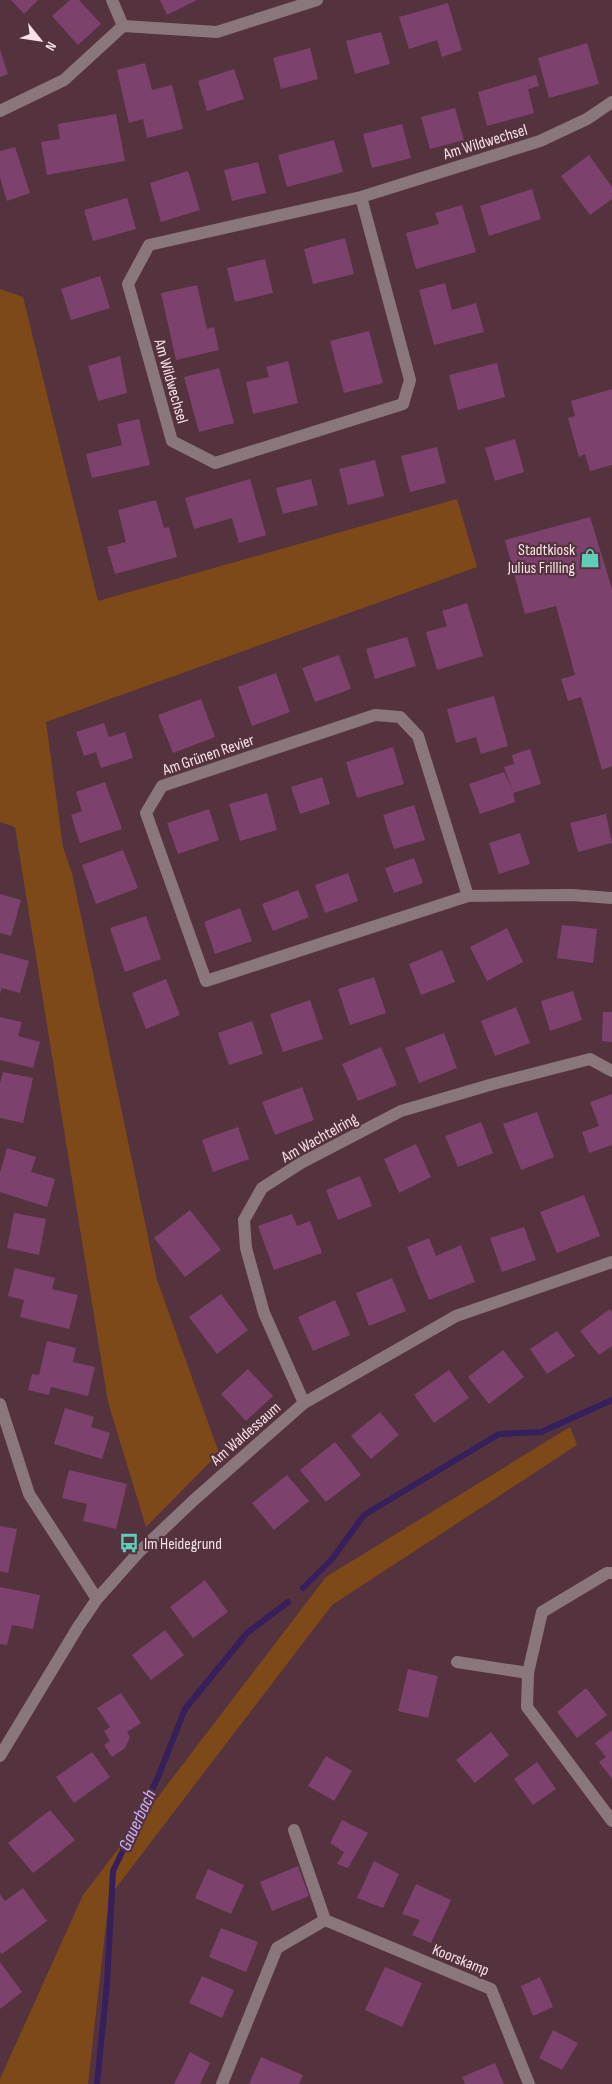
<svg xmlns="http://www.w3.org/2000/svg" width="612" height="2084" font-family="'Sofia Sans Condensed',sans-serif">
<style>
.green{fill:#7e4919}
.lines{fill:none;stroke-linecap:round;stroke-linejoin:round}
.stream{stroke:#361f5a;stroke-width:6}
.building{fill:#7d416d}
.minor{stroke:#89777c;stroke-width:12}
.labels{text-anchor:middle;stroke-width:4.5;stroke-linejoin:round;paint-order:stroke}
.street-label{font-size:16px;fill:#f8e2e8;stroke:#54333e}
.poi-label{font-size:16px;fill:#f8e2e8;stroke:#54333e;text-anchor:end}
.water-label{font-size:18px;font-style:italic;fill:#c8b1fb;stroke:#54333e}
</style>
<rect width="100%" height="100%" fill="#54333e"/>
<path class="green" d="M0,289L23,297L98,601L457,499L477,567L46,722L63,847L72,873L157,1280L219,1453L146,1527L108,1402L15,827L0,822Z
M570,1427L577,1445L332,1605L109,1897L88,2084H0V2079L83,1895L326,1577Z"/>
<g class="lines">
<path class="stream" d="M303,1588L332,1559L364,1515L499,1434L541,1432L612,1400
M97,2084L107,1984L113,1871L158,1777L185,1709L247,1633L288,1602"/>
</g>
<path class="building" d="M11,0H38L24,14Z
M70,0H79L101,24L78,45L52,16Z
M160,0H197L167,15Z
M448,3L462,50L442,57L437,40L409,49L399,17Z
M381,32L390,64L355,74L346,41Z
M587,43L599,84L549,98L538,58Z
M310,48L318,79L281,89L273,58Z
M0,50L8,74L0,77Z
M145,63L152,90L172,85L183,129L147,138L143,119L129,123L117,70Z
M234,69L244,99L207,111L198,81Z
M536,75L539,86L528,89L534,113L487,126L478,92Z
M455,108L464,140L430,149L421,117Z
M116,114L125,161L47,175L41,142L60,139L58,124Z
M402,124L411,158L372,168L363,134Z
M334,140L343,172L287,187L278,155Z
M15,147L30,193L7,201L0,178V151Z
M589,155L612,187V199L590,215L561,176Z
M258,162L266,193L232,201L224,170Z
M188,171L200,210L161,222L150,183Z
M532,189L541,219L489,236L480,206Z
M127,198L136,229L93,241L84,210Z
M462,205L476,252L416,269L406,233L439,224L435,213Z
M345,238L354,274L313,284L304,249Z
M265,259L273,293L235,302L227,268Z
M100,276L110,308L71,320L61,289Z
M445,283L452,310L476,303L484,332L434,345L419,290Z
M197,285L207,329L214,327L219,350L176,360L161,293Z
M369,331L383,383L344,393L330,341Z
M120,356L127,393L98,401L88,366Z
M288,361L298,403L253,414L246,382L269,377L266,367Z
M497,363L505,397L458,410L449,375Z
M219,368L234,423L199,432L184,377Z
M612,389V465L590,471L585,454L579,457L568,418L575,416L571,401Z
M139,419L150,465L92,478L86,454L122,445L117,424Z
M515,439L524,472L495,481L485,448Z
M437,447L446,483L410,492L401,456Z
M375,460L384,496L348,505L339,469Z
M250,479L266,535L239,543L232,518L194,529L185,498Z
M311,479L318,505L283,514L276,488Z
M156,500L164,528L169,527L177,557L115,574L107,547L126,542L118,510Z
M590,517L612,589V766L602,770L581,697L568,701L561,679L575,675L556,606L525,614L505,540Z
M467,603L483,656L437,670L426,632L447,626L442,611Z
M407,637L416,666L375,679L366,649Z
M339,655L351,689L315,702L302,668Z
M276,673L290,712L252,726L238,687Z
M494,696L508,746L481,754L476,737L456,743L447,709Z
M201,699L215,737L173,753L158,715Z
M104,723L109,737L125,732L133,758L101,768L96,752L84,756L76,732Z
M393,747L404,784L357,798L346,762Z
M530,749L541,784L513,793L515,802L480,814L469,784L504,772L512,789L504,767L514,764L512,755Z
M322,777L330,804L300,814L291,787Z
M105,782L122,829L80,843L71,815L82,811L76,792Z
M267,793L277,830L240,841L229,804Z
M414,805L425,840L394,849L383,815Z
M209,809L219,840L178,854L167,823Z
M606,814L612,843L578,852L570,823Z
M520,833L530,864L499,874L489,843Z
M123,850L138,888L96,904L82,865Z
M414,858L423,883L394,893L385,868Z
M348,873L358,901L325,913L315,885Z
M298,890L309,917L273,931L262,904Z
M0,894L21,900L11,936L0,933Z
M240,908L252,941L215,954L204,922Z
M146,916L161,959L125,972L110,928Z
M562,925L597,929L593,963L557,958Z
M507,928L523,962L487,981L470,947Z
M442,950L455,982L421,995L409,964Z
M0,953L29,961L20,993L2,988L0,994Z
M374,977L386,1013L350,1025L338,989Z
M166,979L180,1015L146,1029L132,993Z
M573,991L582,1020L550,1031L541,1001Z
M310,1000L323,1039L283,1052L270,1014Z
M516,1007L530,1043L495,1056L481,1021Z
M603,1012H612V1042L602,1041Z
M0,1017L22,1022L18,1036L40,1042L33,1068L0,1060Z
M252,1021L263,1054L229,1065L218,1033Z
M444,1033L457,1068L419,1083L405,1048Z
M381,1047L397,1085L358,1101L342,1064Z
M3,1072L33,1078L23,1123L0,1118V1083Z
M302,1087L314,1120L275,1135L262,1102Z
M612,1094V1145L589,1153L582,1132L599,1126L590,1102Z
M537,1112L554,1157L521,1170L503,1124Z
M481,1122L493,1153L458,1167L445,1136Z
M238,1127L249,1159L213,1172L202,1140Z
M416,1144L431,1177L399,1193L384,1159Z
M7,1148L36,1157L31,1172L55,1179L47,1207L0,1192V1173Z
M360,1176L372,1206L338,1220L326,1190Z
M584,1195L600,1236L557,1253L540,1212Z
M190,1210L221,1250L185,1277L154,1238Z
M14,1213L46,1219L39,1255L7,1248Z
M292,1214L297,1226L310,1221L322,1253L274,1270L258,1226Z
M524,1227L536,1260L502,1272L490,1238Z
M429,1238L436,1256L461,1245L475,1282L429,1300L407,1247Z
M15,1268L55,1278L52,1289L78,1295L69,1329L20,1317L24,1300L8,1296Z
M392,1278L406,1311L369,1326L356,1293Z
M221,1294L248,1330L217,1354L189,1317Z
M335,1300L350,1335L313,1351L298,1317Z
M610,1309L612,1312V1346L599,1355L580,1331Z
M557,1331L575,1356L547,1374L530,1349Z
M47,1341L76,1348L73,1362L95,1367L88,1396L51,1387L49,1395L28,1390L32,1374L39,1375Z
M503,1350L524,1377L489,1404L468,1377Z
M248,1369L273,1396L246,1421L221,1394Z
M449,1370L469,1398L434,1423L414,1395Z
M65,1408L94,1417L91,1427L110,1433L102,1459L54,1444Z
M380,1412L399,1435L371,1459L351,1436Z
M335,1442L361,1475L326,1502L300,1470Z
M69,1470L127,1484L116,1529L83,1521L87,1504L62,1498Z
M287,1475L309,1501L274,1530L252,1503Z
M0,1526L17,1529L8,1573L0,1571Z
M205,1580L228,1612L193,1638L170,1607Z
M0,1587L40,1595L33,1629L12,1625L7,1645L0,1644Z
M165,1630L184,1655L151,1680L132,1655Z
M408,1669L438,1676L428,1718L398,1711Z
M586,1688L607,1715L577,1738L557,1712Z
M121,1693L141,1723L127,1732L130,1737L125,1748L112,1757L104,1745L110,1741L104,1731L110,1727L97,1708Z
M612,1730V1779L599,1762L606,1757L595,1743Z
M491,1732L509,1755L475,1783L456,1760Z
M92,1752L110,1777L74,1803L56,1777Z
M326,1756L352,1771L334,1801L308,1786Z
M537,1762L556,1789L533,1805L514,1779Z
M50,1810L75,1840L33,1873L8,1843Z
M342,1820L368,1833L348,1868L337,1864L344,1852L330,1843Z
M374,1861L399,1874L383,1908L357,1898Z
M298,1866L309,1896L272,1911L260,1882Z
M208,1869L244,1885L231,1914L195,1898Z
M416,1884L451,1900L431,1943L412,1935L420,1920L402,1914Z
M23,1888L47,1921L2,1954L0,1952V1894L5,1901Z
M221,1928L258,1942L246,1972L209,1957Z
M0,1962L22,1992L0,2009Z
M385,1967L422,1983L402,2027L365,2010Z
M202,1976L234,1990L222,2018L189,2003Z
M540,1977L553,2007L533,2016L521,1986Z
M553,2030L578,2043L562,2070L539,2058Z
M190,2052L210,2063L200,2084H174Z
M261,2057L303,2075L299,2084H249Z
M495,2063L504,2084H465L462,2077Z"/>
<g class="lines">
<path class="minor" d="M112,0L123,26
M123,26L217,32L317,0
M0,111L64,80L123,26
M361,197L410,380L403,404L215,463L172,441L128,284L149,245L361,197L540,141L587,119L612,102
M468,896L418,736L400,717L375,715L162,786L146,813L206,981L468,896L572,895L612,898
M304,1403L264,1313L246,1248L244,1220L262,1188L301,1163L401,1111L493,1084L590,1059L612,1071
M0,1404L29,1494L97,1599
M612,1573H607L542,1612L528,1673L527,1707L612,1821
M457,1662L528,1673
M0,1756L78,1627L97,1599L138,1553L194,1500L304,1403L456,1316L612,1262
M294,1830L325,1920
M222,2084L277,1948L325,1920L491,1989L529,2084"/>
</g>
<defs>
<symbol id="shop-bare" viewBox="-9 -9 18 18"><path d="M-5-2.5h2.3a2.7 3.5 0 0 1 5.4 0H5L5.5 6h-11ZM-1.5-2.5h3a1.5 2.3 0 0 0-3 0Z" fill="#5eceb8" stroke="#54333e" stroke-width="2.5" paint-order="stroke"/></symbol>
<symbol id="bus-bare" viewBox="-9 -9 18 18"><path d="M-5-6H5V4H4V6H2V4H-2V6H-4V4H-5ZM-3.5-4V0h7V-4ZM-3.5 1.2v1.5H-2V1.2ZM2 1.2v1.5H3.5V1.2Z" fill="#5eceb8" stroke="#54333e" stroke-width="2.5" paint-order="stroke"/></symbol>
</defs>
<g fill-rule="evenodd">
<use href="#shop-bare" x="576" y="544" width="28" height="28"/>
<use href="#bus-bare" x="115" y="1529" width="28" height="28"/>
</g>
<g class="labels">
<g class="street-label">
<text transform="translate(485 141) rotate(-17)" y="6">Am Wildwechsel</text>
<text transform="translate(172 381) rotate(74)" y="6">Am Wildwechsel</text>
<text transform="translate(208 754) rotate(-19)" y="6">Am Grünen Revier</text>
<text transform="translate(319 1137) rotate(-29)" y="6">Am Wachtelring</text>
<text transform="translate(245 1433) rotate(-41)" y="6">Am Waldessaum</text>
<text transform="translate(461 1959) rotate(22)" y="6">Koorskamp</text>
</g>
<g class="poi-label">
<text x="575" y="555">Stadtkiosk<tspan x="575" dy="18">Julius Frilling</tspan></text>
<text x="144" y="1549" text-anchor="start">Im Heidegrund</text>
</g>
<g class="water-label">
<text transform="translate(137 1820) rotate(-65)" y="6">Gauerbach</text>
</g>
</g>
<g transform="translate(40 40) rotate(120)" stroke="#54333e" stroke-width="4" paint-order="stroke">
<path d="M0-4L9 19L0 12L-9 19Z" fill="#f8e2e8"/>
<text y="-8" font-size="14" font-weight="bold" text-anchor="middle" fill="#f8e2e8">N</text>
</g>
</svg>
